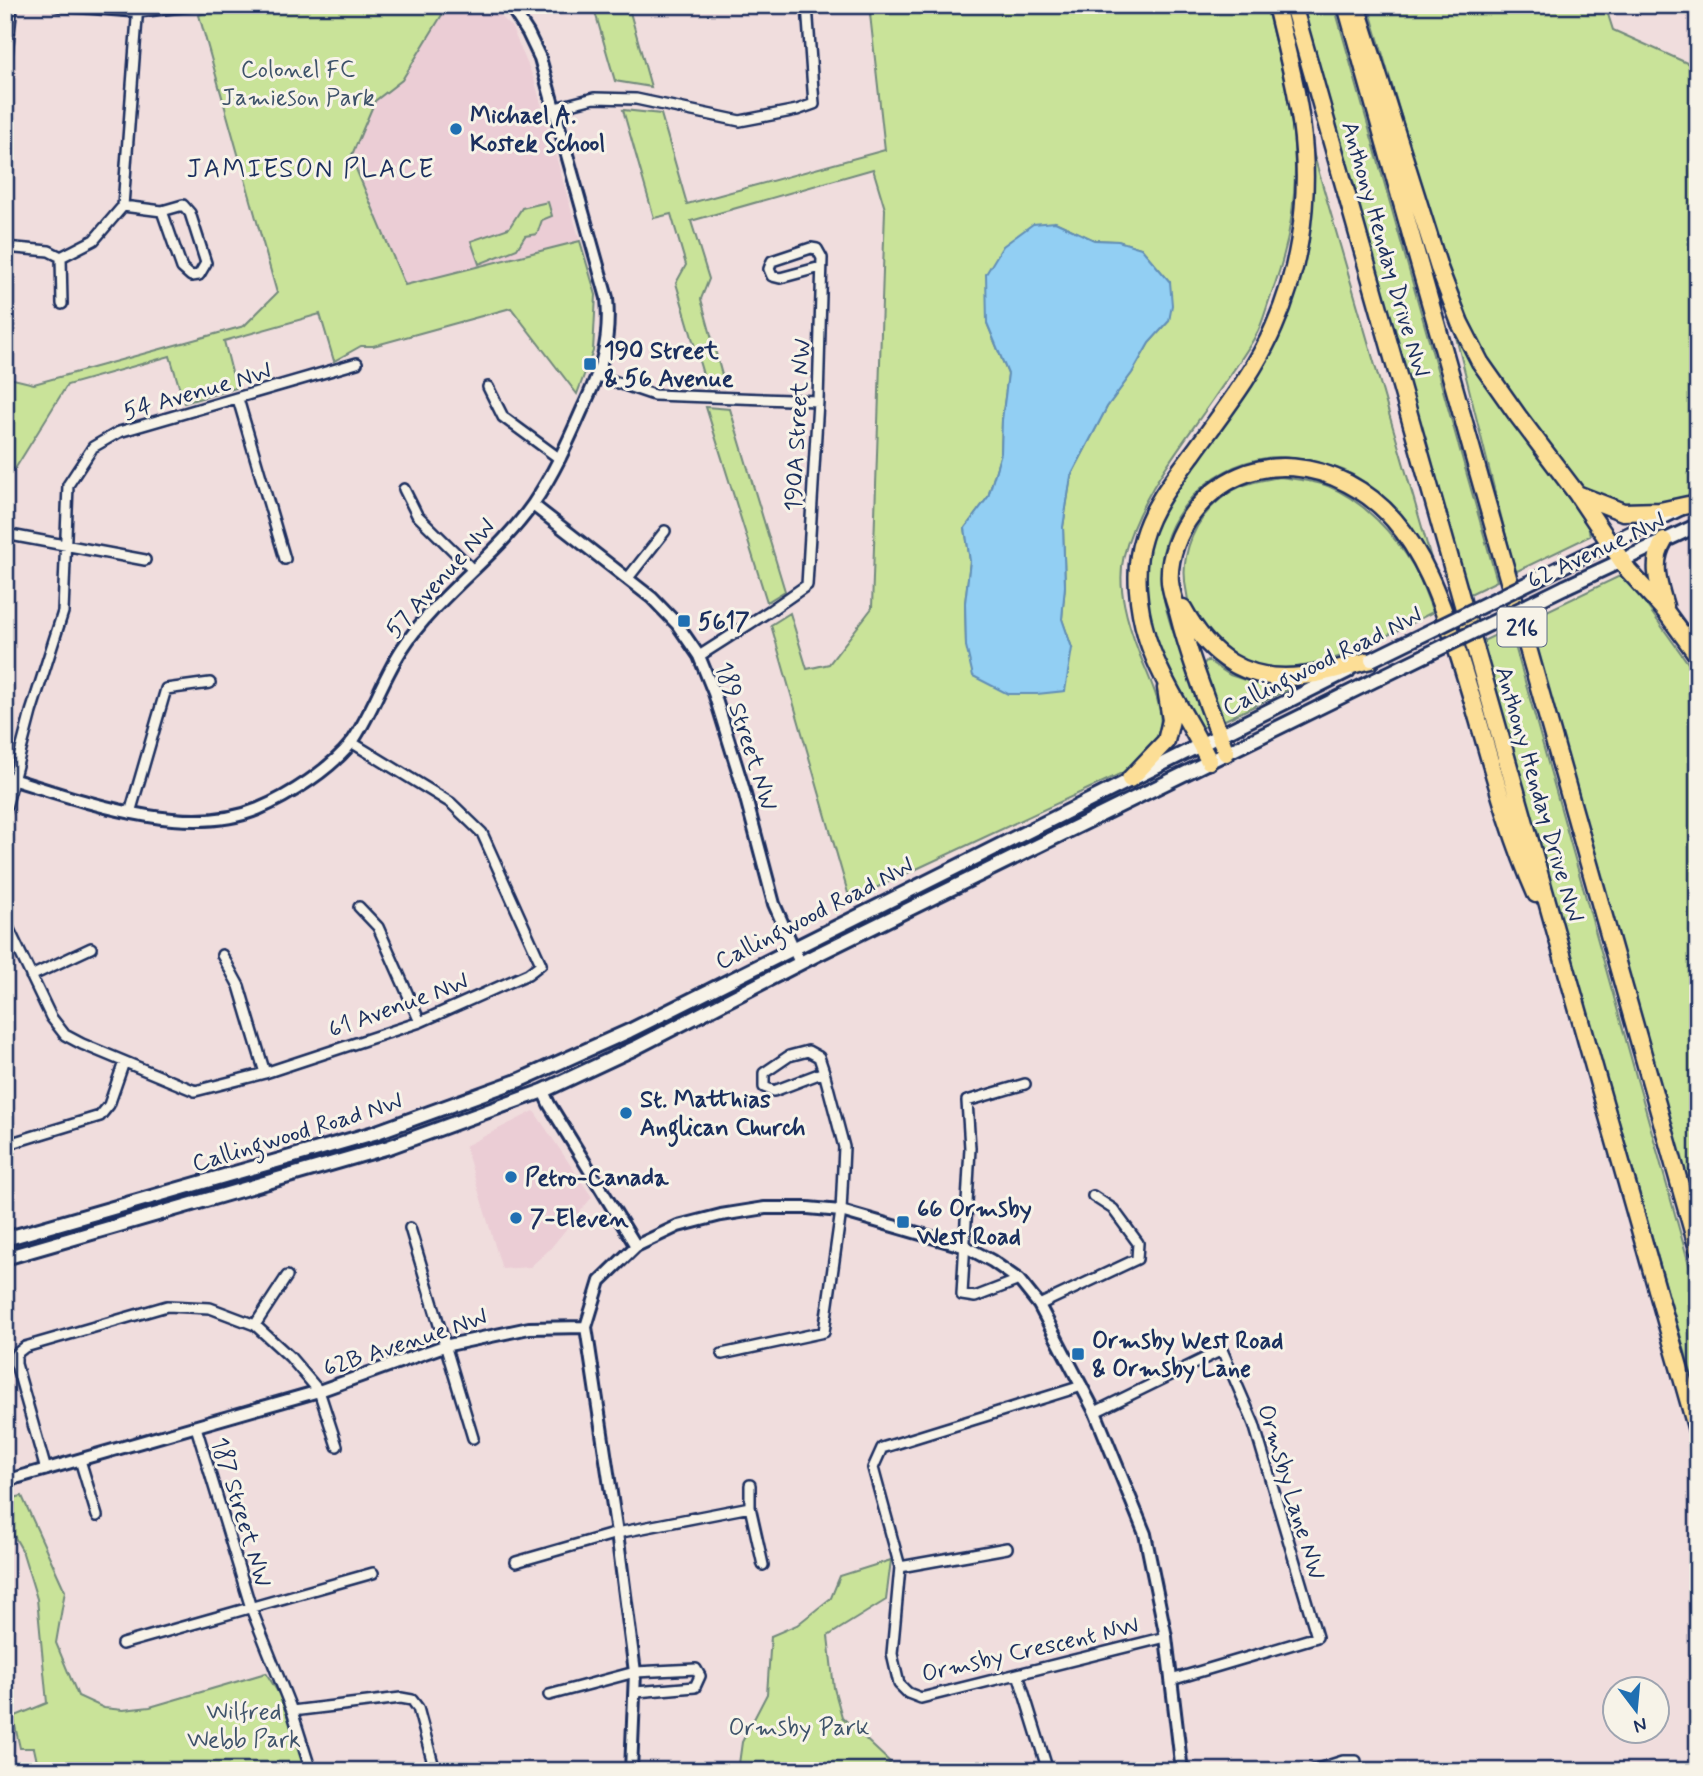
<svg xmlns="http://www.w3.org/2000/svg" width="1703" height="1776" font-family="Mynerve,sans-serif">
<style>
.built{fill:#ebcdd5}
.green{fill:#c9e399;stroke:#72897c;stroke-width:2;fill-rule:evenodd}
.water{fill:#92cff3;stroke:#628fb7;stroke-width:2}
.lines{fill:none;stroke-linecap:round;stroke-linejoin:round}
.minor-casing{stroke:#1b2f5e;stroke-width:14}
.tertiary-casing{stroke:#1b2f5e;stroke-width:16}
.secondary-casing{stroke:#1b2f5e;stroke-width:18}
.motorway-casing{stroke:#1b2f5e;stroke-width:21}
.minor{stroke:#f7f3e8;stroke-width:9}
.tertiary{stroke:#f7f3e8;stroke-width:10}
.secondary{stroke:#f7f3e8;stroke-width:12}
.motorway{stroke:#fcde96;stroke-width:16}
.secondary-bridge-casing{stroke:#1b2f5e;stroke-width:18;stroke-linecap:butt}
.secondary-bridge{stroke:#f7f3e8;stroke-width:12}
.poi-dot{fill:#1f6fb2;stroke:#f7f3e8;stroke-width:2.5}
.labels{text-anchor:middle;stroke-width:6;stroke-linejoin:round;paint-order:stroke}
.shield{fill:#f7f3e8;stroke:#5d6a87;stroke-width:2}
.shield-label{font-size:23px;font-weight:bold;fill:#1b2f5e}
.park-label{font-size:24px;fill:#3e536a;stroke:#f7f3e8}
.poi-label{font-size:24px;font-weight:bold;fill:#1b2f5e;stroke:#f7f3e8;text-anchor:start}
.street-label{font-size:24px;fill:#1b2f5e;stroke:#f7f3e8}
.neighbourhood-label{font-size:26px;letter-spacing:2px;fill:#1b2f5e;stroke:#f7f3e8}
</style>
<rect width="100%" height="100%" fill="#f0dddd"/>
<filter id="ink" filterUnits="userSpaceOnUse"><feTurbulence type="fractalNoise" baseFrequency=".0143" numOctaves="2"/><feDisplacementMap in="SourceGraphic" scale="14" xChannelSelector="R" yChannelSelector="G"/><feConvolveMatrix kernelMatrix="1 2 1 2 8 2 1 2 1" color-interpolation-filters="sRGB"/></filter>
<g filter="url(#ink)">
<path class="built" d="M489,5L511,26L534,79L580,241L405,285L351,157L375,101L402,80L447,6Z
M534,1111L592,1197L550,1249L530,1267L502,1269L465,1146Z"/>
<path class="green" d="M223,5H448L402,80L375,101L351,157L405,285L580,241L596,295L593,351L577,394L511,308L373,346H361L334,361L320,314L224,341L236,388L184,403L170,356L67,385L15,469L5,467V377L34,384L244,326L277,293L199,15Z
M593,5H628L651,87L615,81Z
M869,5H1266C1277,51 1291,98 1294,145C1298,195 1289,248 1271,295C1266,308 1263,323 1256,335C1244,357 1227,379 1212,401C1178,450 1139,497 1124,555C1116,587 1128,624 1139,653C1161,707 1181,737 1120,774L850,900L771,625L790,613L807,669L829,664L872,608L885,209L873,169L691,221L709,279L701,299L725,386L707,388L676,283L686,265L671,214L654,218L623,110L661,114L687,204L885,150ZM1055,222L1094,240L1118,241L1141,248L1170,282L1169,321L1149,343L1132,373L1107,407L1071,476L1063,527L1065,586L1062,619L1072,648L966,646L965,603L970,561L965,528L988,497L1001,453L1002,420L1008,374L987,323Z
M1302,5H1334L1497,581L1468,595Z
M1368,5H1605L1613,30L1698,68V492L1658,507H1628L1597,496L1574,481L1489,362L1450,280Z
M1308,135L1435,572C1412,533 1388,491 1345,471C1339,468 1331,467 1324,465C1307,460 1284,455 1266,458C1209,466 1162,514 1161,573C1160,613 1193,681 1207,720V725L1202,728L1198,726L1157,644L1147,610L1142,574L1148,539L1166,503L1280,323Z
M548,202L552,216L542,220L537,234L525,236L517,249L479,264L471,241L509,228L522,208Z
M1446,297L1498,399L1588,525L1590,536L1515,572Z
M706,407L730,409L785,591L767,602Z
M1280,477C1295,479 1313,480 1328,486C1363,500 1395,535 1414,567C1422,581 1427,598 1433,612C1385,636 1330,671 1274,668C1245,667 1228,655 1210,635C1204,628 1197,622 1192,615C1189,609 1188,601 1187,594C1178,555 1195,515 1229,493C1243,483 1263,480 1280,477Z
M1624,574L1698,677V1220L1528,620Z
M1510,628L1698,1296V1397L1481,642Z
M1207,660L1230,675L1257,684L1298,685L1225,720L1220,717L1202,666Z
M22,1496L65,1591L56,1643L78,1696L104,1708L123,1710L150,1707L266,1673L281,1697L308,1771H39L34,1748H20L13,1717L47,1703L37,1599L22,1550L5,1520V1500Z
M891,1560L886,1600L828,1636L834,1688L842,1717L891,1763L876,1771H738L742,1742L767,1694L771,1636L797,1625L831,1598L840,1576Z"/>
<path class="water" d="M1055,222L1094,240L1118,241L1141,248L1170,282L1172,305L1169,321L1149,343L1132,373L1107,407L1071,476L1063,527L1065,586L1062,619L1072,648L1065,691L1037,694H1008L973,676L966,646L965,603L970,561L965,528L988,497L1001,453L1002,420L1008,374L987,323L986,274L1003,246L1033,224Z"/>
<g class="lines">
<defs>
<path id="minor" d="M138,5L123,206L162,211L183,205L190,213L206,263L199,275L191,276L182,268L162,211
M5,74L12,5
M555,108L594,98L636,99L740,121L797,110L814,104L807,5
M5,247L49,251L61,257
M61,257L94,240L123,206
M61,257L62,304
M598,376L654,395L818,401
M488,387L503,417L560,459
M238,399L285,559
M404,489L417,515L473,570
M5,534L145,560
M628,578L665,531
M699,656L771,610L807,585L818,401L822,258L817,249L811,248L772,261L769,269L772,276L780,278L821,267
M5,811L31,712L63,612L68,485L93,447L119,432L357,363
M130,813L166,689L210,683
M359,907L378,927L420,1022
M5,921L51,1017L65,1035L82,1044L195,1091L265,1073L420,1022L528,974L541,964L482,833L451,803L351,742
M222,955L239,986L265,1073
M31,976L91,948
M5,1145L100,1116L109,1105L124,1062
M410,1228L473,1438
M1019,1280L975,1297L962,1295L970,1148L967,1101L1025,1084
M1039,1305L1137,1259L1138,1243L1113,1209L1093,1196
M255,1325L287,1276
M722,1354L824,1332L841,1211L844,1147L824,1072L774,1091L764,1087V1073L789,1056L808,1051L819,1057L824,1072
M1082,1386L882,1448L873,1468L900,1567L892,1654L899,1684L908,1693L921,1698L1166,1637
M1095,1412L1222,1350L1254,1424L1317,1637L1171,1680
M196,1427L251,1608L292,1711L311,1771
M80,1460L97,1516
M46,1470L16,1364V1354L25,1347L167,1306L210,1308L255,1325L290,1357L319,1391L337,1446
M750,1485V1507L763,1565
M516,1562L617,1533L750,1507
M900,1567L1007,1548
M122,1644L373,1573
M1018,1674L1048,1771
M549,1695L635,1672L696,1669L700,1676L695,1687L636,1692
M292,1711L401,1698L412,1700L418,1708L435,1771
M1311,1771L1343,1761H1356"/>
<path id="tertiary" d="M59,5L138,11L191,5
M533,505L652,598L677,624L699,656L714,693L743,787L774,904L800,963
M5,777C78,799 184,840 258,809C289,796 331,769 352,742C372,713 383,678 402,649C438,594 496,557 533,504C553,475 568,442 582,410C601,370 611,343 607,298L540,58L528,33L510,5
M543,1091L549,1104L636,1246
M5,1481L319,1391L444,1346L529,1328L586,1327
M631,1771L635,1672L617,1533L586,1327L600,1281L636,1246L678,1226L721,1215L765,1208H808L841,1211L966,1247L992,1261L1019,1280L1039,1305L1095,1412L1145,1534L1166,1637L1182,1771"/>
<path id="secondary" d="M1559,568L1698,500
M1565,587L1698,525
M5,1239L374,1133L520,1080L629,1031L1348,671
M5,1258L389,1147L543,1091L635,1048L816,955L1377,679"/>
<path id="motorway" d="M1293,5L1698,1434
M1346,5L1698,1249
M1356,5L1439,268L1460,323L1480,362L1518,416L1577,494L1628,570L1666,612L1698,656
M1577,494L1623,512L1660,511L1688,505
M1664,541C1651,562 1658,583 1665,606
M1183,608C1209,656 1246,683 1302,676C1325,674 1349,665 1371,660
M1226,753C1209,707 1190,660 1178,612C1175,603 1171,592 1170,582C1168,558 1179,531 1193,513C1246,443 1341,459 1394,520C1423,553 1439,597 1453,638C1482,722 1500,813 1536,894
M1209,761C1189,720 1161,681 1147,638C1138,608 1133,569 1143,538C1152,506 1174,479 1194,452C1222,413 1255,372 1274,327C1298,273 1308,210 1304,151C1301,102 1287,53 1276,5
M1130,779L1166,741L1171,720L1166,688"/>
</defs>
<use href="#minor" class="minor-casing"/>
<use href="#tertiary" class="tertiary-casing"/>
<use href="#secondary" class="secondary-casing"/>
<use href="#motorway" class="motorway-casing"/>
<use href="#minor" class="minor"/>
<use href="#tertiary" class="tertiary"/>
<use href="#secondary" class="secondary"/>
<use href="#motorway" class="motorway"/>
<defs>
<path id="secondary-bridge" d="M1371,660L1559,568
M1377,679L1565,587"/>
</defs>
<use href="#secondary-bridge" class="secondary-bridge-casing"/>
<use href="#secondary-bridge" class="secondary-bridge"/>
</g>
</g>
<g class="poi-dot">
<circle cx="456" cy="129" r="7"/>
<rect x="583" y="357" width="14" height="14" rx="3.5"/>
<rect x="677" y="614" width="14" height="14" rx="3.5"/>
<circle cx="626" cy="1113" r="7"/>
<circle cx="511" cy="1177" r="7"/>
<circle cx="516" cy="1218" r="7"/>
<rect x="896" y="1215" width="14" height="14" rx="3.5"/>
<rect x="1071" y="1347" width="14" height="14" rx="3.5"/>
</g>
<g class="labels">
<rect class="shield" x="1497.5" y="607.5" width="49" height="39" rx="5"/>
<g class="shield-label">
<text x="1522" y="635">216</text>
</g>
<g class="park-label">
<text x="298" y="77">Colonel FC<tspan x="298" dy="28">Jamieson Park</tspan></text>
<text x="244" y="1719">Wilfred<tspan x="244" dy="28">Webb Park</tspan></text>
<text x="799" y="1735">Ormsby Park</text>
</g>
<g class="poi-label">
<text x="470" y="123">Michael A.<tspan x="470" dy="28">Kostek School</tspan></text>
<text x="604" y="358">190 Street<tspan x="604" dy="28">&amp; 56 Avenue</tspan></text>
<text x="698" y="629">5617</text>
<text x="640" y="1107">St. Matthias<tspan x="640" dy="28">Anglican Church</tspan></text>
<text x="525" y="1185">Petro-Canada</text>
<text x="917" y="1216">66 Ormsby<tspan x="917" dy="28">West Road</tspan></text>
<text x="530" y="1226">7-Eleven</text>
<text x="1092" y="1348">Ormsby West Road<tspan x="1092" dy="28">&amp; Ormsby Lane</tspan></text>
</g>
<g class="street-label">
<text transform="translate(1386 249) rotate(74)" y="8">Anthony Henday Drive NW</text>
<text transform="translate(197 391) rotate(-16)" y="8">54 Avenue NW</text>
<text transform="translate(797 425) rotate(-87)" y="8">190A Street NW</text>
<text transform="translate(1596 550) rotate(-25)" y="8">62 Avenue NW</text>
<text transform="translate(440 578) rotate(-48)" y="8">57 Avenue NW</text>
<text transform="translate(1322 661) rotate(-26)" y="8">Callingwood Road NW</text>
<text transform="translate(747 736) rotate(72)" y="8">189 Street NW</text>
<text transform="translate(1540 794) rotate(74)" y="8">Anthony Henday Drive NW</text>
<text transform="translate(814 913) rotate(-27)" y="8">Callingwood Road NW</text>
<text transform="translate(398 1005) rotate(-20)" y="8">61 Avenue NW</text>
<text transform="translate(297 1132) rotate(-17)" y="8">Callingwood Road NW</text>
<text transform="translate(405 1342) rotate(-18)" y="8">62B Avenue NW</text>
<text transform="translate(1292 1492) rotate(73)" y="8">Ormsby Lane NW</text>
<text transform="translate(242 1512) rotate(73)" y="8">187 Street NW</text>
<text transform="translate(1030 1649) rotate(-13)" y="8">Ormsby Crescent NW</text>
</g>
<g class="neighbourhood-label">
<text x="311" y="177">JAMIESON PLACE</text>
</g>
</g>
<rect width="1703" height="1776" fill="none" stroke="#f7f3e8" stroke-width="28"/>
<rect x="14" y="14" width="1675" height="1748" fill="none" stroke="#1b2f5e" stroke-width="2.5" filter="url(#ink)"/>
<g transform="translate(1636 1710) rotate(164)"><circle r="33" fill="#f7f3e8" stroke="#9fa5b1" stroke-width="2"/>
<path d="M0-5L12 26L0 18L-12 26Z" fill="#1f6fb2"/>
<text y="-10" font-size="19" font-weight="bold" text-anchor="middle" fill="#1b2f5e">N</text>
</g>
</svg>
